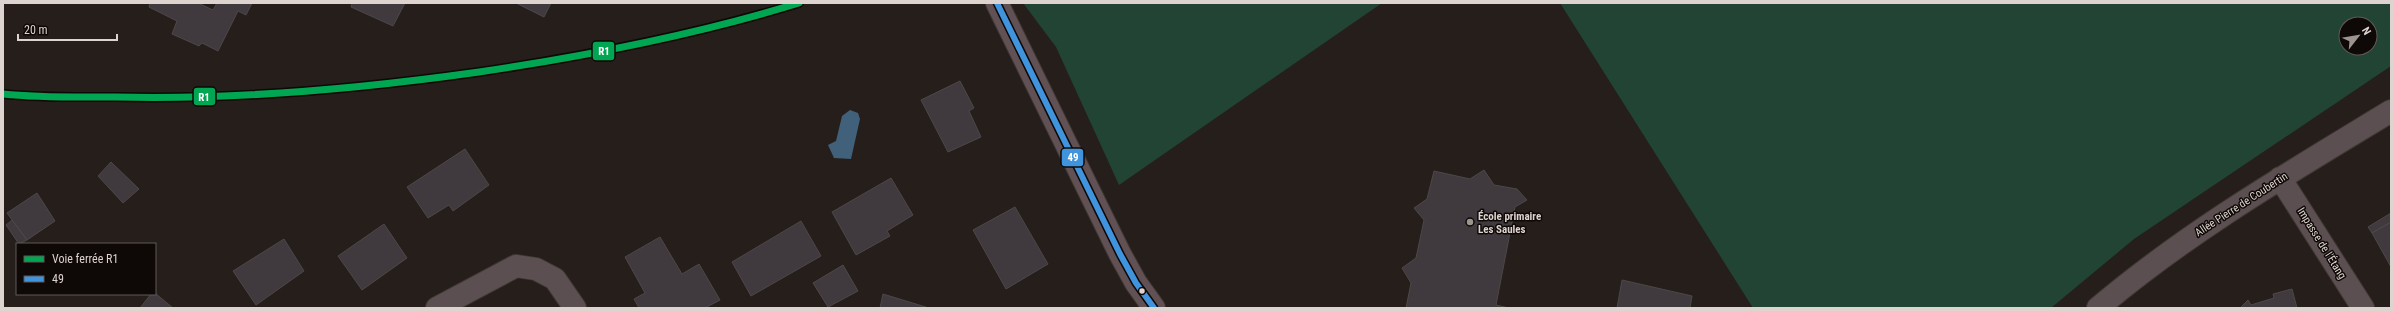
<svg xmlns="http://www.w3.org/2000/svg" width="2394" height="311" font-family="'Roboto Condensed',sans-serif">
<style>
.green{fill:#214434;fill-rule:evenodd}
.water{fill:#41607a}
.building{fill:#403a3f;stroke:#4c4849}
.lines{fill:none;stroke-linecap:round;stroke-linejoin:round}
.street-casing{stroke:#3f3834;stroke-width:24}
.secondary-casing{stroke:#3f3834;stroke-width:24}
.street{stroke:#5c4f51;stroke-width:22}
.secondary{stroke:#615154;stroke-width:22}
.bus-1-casing{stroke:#0e0806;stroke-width:9}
.bus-1{stroke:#4094de;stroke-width:6}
.rail-1-casing{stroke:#0e0806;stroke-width:10}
.rail-1{stroke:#00a651;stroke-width:7}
.poi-dot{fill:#9d9490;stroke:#0e0806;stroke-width:1.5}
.bus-dot{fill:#ddd3cf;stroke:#0e0806;stroke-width:1.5}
.labels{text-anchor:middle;stroke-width:3;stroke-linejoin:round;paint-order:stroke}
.street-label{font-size:11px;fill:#ddd3cf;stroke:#0e0806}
.poi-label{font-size:11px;font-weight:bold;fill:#ddd3cf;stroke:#0e0806;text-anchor:start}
.line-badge{stroke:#0e0806;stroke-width:1.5}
.badge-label{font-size:11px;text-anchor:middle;font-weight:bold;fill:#fff}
</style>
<rect width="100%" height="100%" fill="#261e1a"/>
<path class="green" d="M1023,3H1382L1119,185L1056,47Z
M1560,3H2391V66L2134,239L2051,308H1753ZM2346,24H2370V48H2346Z"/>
<path class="water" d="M850,110L858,113L860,119L851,159L834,158L828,145L836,141L842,116Z"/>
<path class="building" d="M150,3H198L213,10L217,3H252L246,15L238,11L218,51L202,43L199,46L172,34L177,21L149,7Z
M352,3H405L393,26L351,7Z
M516,3H551L544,17Z
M960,81L974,108L969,111L981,137L948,152L921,100Z
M465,149L489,185L453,211L449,205L428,218L407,187Z
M111,162L139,189L123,203L98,176Z
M1484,170L1494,185L1517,189L1527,200L1515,207L1496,305L1509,308H1406L1411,283L1402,268L1416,258L1424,220L1414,208L1427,199L1434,171L1470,179Z
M891,178L913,215L887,231L890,236L856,255L832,212Z
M37,193L55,221L27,240L7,213Z
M1015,207L1048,264L1006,289L973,230Z
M2391,213V222L2372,233L2368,227Z
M12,220L27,240L19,244L6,225Z
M801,221L821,256L751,296L732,262Z
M2391,222V267L2372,233Z
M384,224L407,258L362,290L338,256Z
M660,237L682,274L699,264L720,300L705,308H639L634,299L645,293L625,257Z
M284,239L304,271L256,305L233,271Z
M843,265L858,291L828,307L813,283Z
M1622,280L1692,296L1690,308H1617Z
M2292,289L2297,308H2240L2248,300L2251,305L2274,298L2273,294Z
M155,293L173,308H140L151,294Z
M883,294L929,308H880Z"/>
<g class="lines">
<defs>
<path id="street" d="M2280,178L2363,308
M437,308L516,266L536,269L555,279L575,308
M2098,308C2189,231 2289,173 2391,111"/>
<path id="secondary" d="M997,3L1120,254L1136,283L1154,308"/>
</defs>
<use href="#street" class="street-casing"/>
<use href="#secondary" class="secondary-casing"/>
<use href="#street" class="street"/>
<use href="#secondary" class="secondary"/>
<defs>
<path id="bus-1" d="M997,3L1120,254L1136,283L1154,308"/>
</defs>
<use href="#bus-1" class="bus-1-casing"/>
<use href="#bus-1" class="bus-1"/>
<defs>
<path id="rail-1" d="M3,94C41,98 79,97 116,97C238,100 358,89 479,72C587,56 695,35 799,3"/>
</defs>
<use href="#rail-1" class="rail-1-casing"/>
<use href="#rail-1" class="rail-1"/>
</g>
<circle class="poi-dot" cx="1470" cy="222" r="4"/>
<circle class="bus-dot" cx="1142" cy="291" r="3.5"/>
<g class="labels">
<g class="street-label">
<text transform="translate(2241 204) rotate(-33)" y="4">Allée Pierre de Coubertin</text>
<text transform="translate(2322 243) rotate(58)" y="4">Impasse de l'Étang</text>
</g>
<g class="poi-label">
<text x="1478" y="220">École primaire<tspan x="1478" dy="13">Les Saules</tspan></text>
</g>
</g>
<g class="line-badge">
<rect x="592" y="41" width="23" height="20" rx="4" fill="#00a651"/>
<rect x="193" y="87" width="23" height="19" rx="4" fill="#00a651"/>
<rect x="1061" y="148" width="23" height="19" rx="4" fill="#4094de"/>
</g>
<g class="badge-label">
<text x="604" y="55">R1</text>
<text x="204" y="101">R1</text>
<text x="1073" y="161">49</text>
</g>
<rect width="2394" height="311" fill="none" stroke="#ddd3cf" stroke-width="8"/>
<rect x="16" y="243" width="140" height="52" fill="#0e0806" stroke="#615956"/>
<rect x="24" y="256" width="20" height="6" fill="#00a651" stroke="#615956"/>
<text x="52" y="263" font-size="12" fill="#ddd3cf">Voie ferrée R1</text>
<rect x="24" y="276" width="20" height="6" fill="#4094de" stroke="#615956"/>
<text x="52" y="283" font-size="12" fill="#ddd3cf">49</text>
<g transform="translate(2358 36) rotate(59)"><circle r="19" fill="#0e0806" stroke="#615956"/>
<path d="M0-3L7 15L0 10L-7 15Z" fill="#9d9490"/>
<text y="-6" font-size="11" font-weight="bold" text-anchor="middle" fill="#ddd3cf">N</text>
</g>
<path d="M18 34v6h99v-6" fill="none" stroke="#ddd3cf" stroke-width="2"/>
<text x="24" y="34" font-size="12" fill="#ddd3cf" stroke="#0e0806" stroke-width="3" paint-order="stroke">20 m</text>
</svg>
